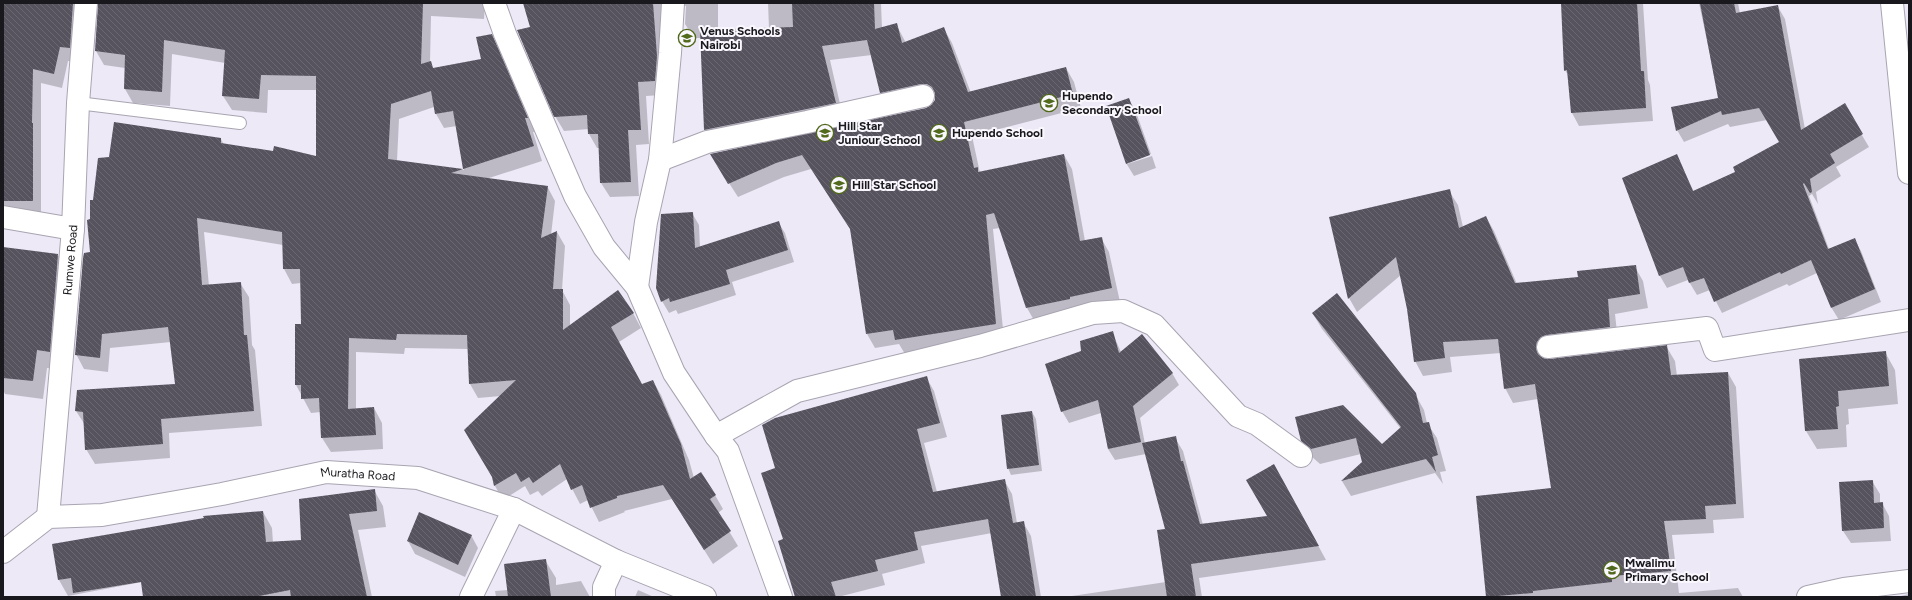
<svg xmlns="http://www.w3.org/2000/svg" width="1912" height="600" font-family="Figtree,sans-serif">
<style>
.shadow{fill:#0003;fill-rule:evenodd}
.building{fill:url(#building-back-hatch);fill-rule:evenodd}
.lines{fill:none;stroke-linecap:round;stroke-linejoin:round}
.lane-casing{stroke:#a8a4b1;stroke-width:14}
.street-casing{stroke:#a8a4b1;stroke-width:24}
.lane{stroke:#fff;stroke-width:12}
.street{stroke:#fff;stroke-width:22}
.labels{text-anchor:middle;stroke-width:4;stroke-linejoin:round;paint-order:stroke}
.poi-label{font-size:12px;font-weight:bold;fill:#19181c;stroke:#faf8fe;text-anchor:start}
.street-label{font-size:12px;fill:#19181c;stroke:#faf8fe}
</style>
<defs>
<pattern id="building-back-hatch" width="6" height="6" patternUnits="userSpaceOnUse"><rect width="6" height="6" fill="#56525e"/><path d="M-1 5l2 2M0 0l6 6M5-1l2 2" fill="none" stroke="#6a6771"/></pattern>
</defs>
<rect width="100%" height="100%" fill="#eee9f7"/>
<path class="shadow" d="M3,3H500L485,4L484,19L431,16L430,63L434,69L482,60L491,35L500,50L535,132H533L542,161L486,179L547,186L555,201L551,235L557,232L565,246L562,290L570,305V326L633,313L641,328L619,342L642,385L653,381L661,395L689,460L694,478L715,495L723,509L718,513L738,546L713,564L672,499L624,511L625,512L599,522L588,500L580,504L567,479L542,496L538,491L530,495L525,486L503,500L495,486L493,478L501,396L478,398L470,384L469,349L405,348L404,354L356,352V409L374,408L382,423L383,449L331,452L322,438L321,412L311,413L296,385L302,325L301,283L292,284L284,269L283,245L204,232L209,286L240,283L249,297L252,345L255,350L262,426L169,433L170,458L95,464L86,449L85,425L76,411L176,385L171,342L110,348L108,372L84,369L76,354L91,253V220L94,201L221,139L224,145L317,157V90H268L267,113L232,110L223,96L225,63L172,54L170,106L133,103L125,89V68L104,65L96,51L99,6L95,5L78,62L68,61L62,88L41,83V215H3ZM434,107L436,114L444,128L457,126L464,170L397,161L399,119Z
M524,3H718V31L769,29L768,3H881L882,28L896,24L906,43L944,29L952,43L971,93L1066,68L1074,82L1081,108L972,136L980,173L1064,155L1072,169L1085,241L1101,238L1109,252L1120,302L1035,322L1027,308L1000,228L993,229L1004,339L905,354L899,344L875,348L867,334L852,231L811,169L784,177L738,197L720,169L926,109L932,106L936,98H929L889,107L881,93L872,55L830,60L843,117L713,144L705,130L701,38H694L685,24L686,6L682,5L663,95L646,96L649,144L636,145L639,196L610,197L601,183L600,148H597L589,134V129L564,131L555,116Z
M1562,3H1643L1648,80L1650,85L1653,121L1579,126L1572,113L1569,77L1565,70Z
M1699,3H1738L1740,14L1778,7L1785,19L1805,129L1844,105L1869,147L1836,167L1841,176L1816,192L1818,204L1812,194L1809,196L1829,249L1854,239L1861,251L1881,302L1839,320L1831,307L1817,273L1789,286L1787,284L1722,313L1710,290L1697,295L1688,280L1667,288L1660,276L1623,179L1677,156L1694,192L1736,173L1781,143L1767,120L1730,127L1728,124L1684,142L1677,130L1719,98Z
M1129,99L1136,112L1151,154L1127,162V164L1152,156L1156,168L1134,176L1126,163Z
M1449,191L1458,205L1463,227L1486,217L1494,231L1517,284L1579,278L1635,267L1643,281L1648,308L1615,314L1618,341L1544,356V360L1666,346L1675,361L1677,376L1728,373L1736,387L1744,518L1713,520L1714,533L1672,535L1679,593L1738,588L1743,597H1487L1477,497L1552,489L1538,399L1513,403L1505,388L1501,353L1450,357L1452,372L1423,376L1415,361L1408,309L1401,275L1357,312L1349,298L1330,218Z
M692,213L699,225L700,248L778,222L785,233L794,262L732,282L736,295L678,314L676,310L669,313L662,301Z
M3,243V248L58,255L68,273L60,369L47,368L43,399L5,394L3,390Z
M1313,314L1415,394L1424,410L1427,423L1437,438L1446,471L1440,472L1443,484L1435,473L1351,496L1342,481L1363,462L1361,454L1320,464L1311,456L1302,440L1296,418L1382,445L1401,429L1322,329Z
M1112,332L1121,352L1172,373L1179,385L1140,418L1145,444L1175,438L1183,451L1203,525L1269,517L1282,479L1326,560L1199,578L1202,597H1065L1166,582V529L1146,454L1115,460L1108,449L1101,413L1069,423L1062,411L1082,352Z
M1885,352L1895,370L1898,404L1848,409L1849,424L1846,425L1847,447L1817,449L1806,431L1800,360Z
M926,377L934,391L947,437L924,443L937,492L1004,480L1012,494L1017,523L1023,522L1031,536L1041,597H1002L992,533L921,546L925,563L882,574L885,585L838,597H796L785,540L776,469Z
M1032,412L1036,419L1042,471L1011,475L1008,468Z
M1872,481L1880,494V503H1882L1889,516L1891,541L1851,543L1843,531Z
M374,490L383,506L386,527L358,530L372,597H144L142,582L68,596L59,580L263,512L272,528L273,543L302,541Z
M471,535L478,548L465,577L415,554L408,541Z
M545,560L556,578V585L581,581L590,597H496L495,591L508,590Z
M638,590L654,597H635Z
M1909,594V597H1901V596Z"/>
<path class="building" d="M3,3H73L70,48L60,47L54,74L33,69L32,123H33V201H3Z
M98,3H423L421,64L431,61L433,68L481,59L476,37L492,34L528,118H525L534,146L451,173L548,186L541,238L557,231L553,289H563V330L618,290L634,313L611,327L642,384L653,380L681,444L690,479L701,472L716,495L710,499L731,531L704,550L663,485L617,496V498L590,508L582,485L571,490L560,464L533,483L529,477L521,482L516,473L494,486L492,477L464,430L516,380L469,384L467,335L397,334L396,340L349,338L348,409L374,407L376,435L321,438L319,398L301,399V385H295V324H301L300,269H283L282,232L197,218L202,285L241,282L244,335H247L254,411L161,419L163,444L85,450L83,412L75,411L77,390L175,384L168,327L102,334L100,358L75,355L83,258L84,253L90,252L87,220L90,219V200H93L98,158L109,157L114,122L221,138V143L273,151L274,146L316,156V76L261,75L259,99L222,96L225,50L164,40L162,92L124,89L125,55L95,51ZM431,91L435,114L453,111L463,169L388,159L391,104Z
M523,3H653L657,56L655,81L638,82L641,130H628L631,182L600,183L598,134H588L587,115L554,117L517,30L530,27Z
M792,3H874L875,29L897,23L902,43L944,27L968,92L1066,67L1073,94L964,122L974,168L978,167V172L1064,154L1080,241L1102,237L1112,288L1070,297V299L1026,308L994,213L986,215L996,324L895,340L893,330L866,334L850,229L802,155L776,163L728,184L710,154L926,108L931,105L935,100V93L932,87L927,84H921L880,93L867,40L822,46L836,103L704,130L700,30L793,27Z
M1561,3H1637L1641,71H1644L1646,108L1571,113L1567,70L1564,71Z
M1700,3H1734L1736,13L1778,5L1801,130L1845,103L1863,134L1830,154L1835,163L1810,179L1812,192L1810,193L1804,183L1803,184L1828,249L1855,238L1875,289L1831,308L1811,260L1781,274L1780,272L1714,302L1704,278L1689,283L1683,267L1659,276L1622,178L1677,154L1693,191L1735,172L1733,167L1779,142L1759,108L1722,115L1721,111L1676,131L1671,107L1718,98Z
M1129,98L1150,155L1126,164L1106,106Z
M1450,189L1459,228L1486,216L1515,283L1578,277L1577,271L1636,265L1640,294L1608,299L1610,327L1547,335L1541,337L1537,342L1536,348L1538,354L1543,358L1549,359L1667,345L1671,375L1728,372L1736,504L1705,506L1706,519L1664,521L1671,571L1612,576V582L1533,591V593L1486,597L1476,496L1551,488L1535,384L1504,389L1498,339L1443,342L1445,358L1414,362L1407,309L1396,257L1348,299L1329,217Z
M693,212L695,248L779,221L788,250L726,270L730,284L670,302L669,298L661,302L656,288L661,214Z
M3,247L58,254L50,352L37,350L33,381L3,378Z
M1337,293L1416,393L1423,423L1429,422L1438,455L1432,457L1436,472L1426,459L1341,481L1362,462L1356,438L1311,449L1301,441L1295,417L1343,405L1382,444L1401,427L1312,313Z
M1113,331L1119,353L1142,334L1173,373L1133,406L1141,442L1108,449L1098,400L1061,412L1045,364L1081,351L1080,341Z
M1886,351L1889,386L1838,391L1839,406L1836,407L1838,429L1805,431L1799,359Z
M927,376L940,423L917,429L933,492L1005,479L1013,523L1024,521L1036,597H1001L988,519L914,532L918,550L875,560L878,571L831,582L836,597H795L778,541L783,539L761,473L775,468L762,425L775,418Z
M1032,411L1039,465L1007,469L1001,415Z
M1176,436L1181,461H1183L1200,524L1267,516L1246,480L1274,464L1319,546L1191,564L1196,597H1167L1157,530L1165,529L1142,443Z
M1873,480L1874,503L1883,502L1884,528L1842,531L1839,482Z
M375,489L377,511L349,514L367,597H291L290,590L254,597H143L141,582L73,593L71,578L58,580L52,544L204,518L203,516L263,511L266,542L301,540L299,499Z
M419,512L472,535L458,565L407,541Z
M546,559L551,597H508L504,564Z"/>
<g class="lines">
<defs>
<path id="lane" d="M78,103L240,123"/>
<g id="street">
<path d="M494,3L505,34L575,196L604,247L637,287L674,373L716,436L728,451L781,597"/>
<path d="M1892,3L1909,173"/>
<path d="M660,160L707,142L807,122L923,96"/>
<path d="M3,217L73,229"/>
<path d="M637,287L646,222L660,160L670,53L673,3"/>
<path d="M1548,347L1707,328L1715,350L1909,320"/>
<path d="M716,436L797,391L980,346L1093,313L1123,311L1154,325L1238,416L1257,424L1301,456"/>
<path id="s1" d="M48,517L73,229L78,103L86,3"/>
<path id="s2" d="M3,552L48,517L102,515L222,494L326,472L418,478L514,509L616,561L705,597"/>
<path d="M471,597L514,509"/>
<path d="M604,597V587L616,561"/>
<path d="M1808,597L1844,589L1909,581"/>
</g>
</defs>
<use href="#lane" class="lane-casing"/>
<use href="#street" class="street-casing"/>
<use href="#lane" class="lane"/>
<use href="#street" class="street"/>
</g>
<defs>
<symbol id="school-ring" viewBox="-11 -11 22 22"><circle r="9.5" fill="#faf8fe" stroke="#51691a" stroke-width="1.5"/><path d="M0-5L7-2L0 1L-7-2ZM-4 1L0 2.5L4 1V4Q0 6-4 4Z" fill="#51691a"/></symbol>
</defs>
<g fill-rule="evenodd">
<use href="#school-ring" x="677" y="28" width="20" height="20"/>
<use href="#school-ring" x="1039" y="93" width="20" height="20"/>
<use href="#school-ring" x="815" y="123" width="20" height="20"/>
<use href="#school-ring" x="929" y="123" width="20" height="20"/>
<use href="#school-ring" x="829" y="175" width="20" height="20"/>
<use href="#school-ring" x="1602" y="560" width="20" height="20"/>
</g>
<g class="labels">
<g class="poi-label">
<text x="700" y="35">Venus Schools<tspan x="700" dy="14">Nairobi</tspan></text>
<text x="1062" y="100">Hupendo<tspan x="1062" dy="14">Secondary School</tspan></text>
<text x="838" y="130">Hill Star<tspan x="838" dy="14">Juniour School</tspan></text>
<text x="952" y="137">Hupendo School</text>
<text x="852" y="189">Hill Star School</text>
<text x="1625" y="567">Mwalimu<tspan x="1625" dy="14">Primary School</tspan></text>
</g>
<g class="street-label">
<text dy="4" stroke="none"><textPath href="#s1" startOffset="258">Rumwe Road</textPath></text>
<text dy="4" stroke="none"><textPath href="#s2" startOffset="371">Muratha Road</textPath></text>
</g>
</g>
<rect width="1912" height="600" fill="none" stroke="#19181c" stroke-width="8"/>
</svg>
